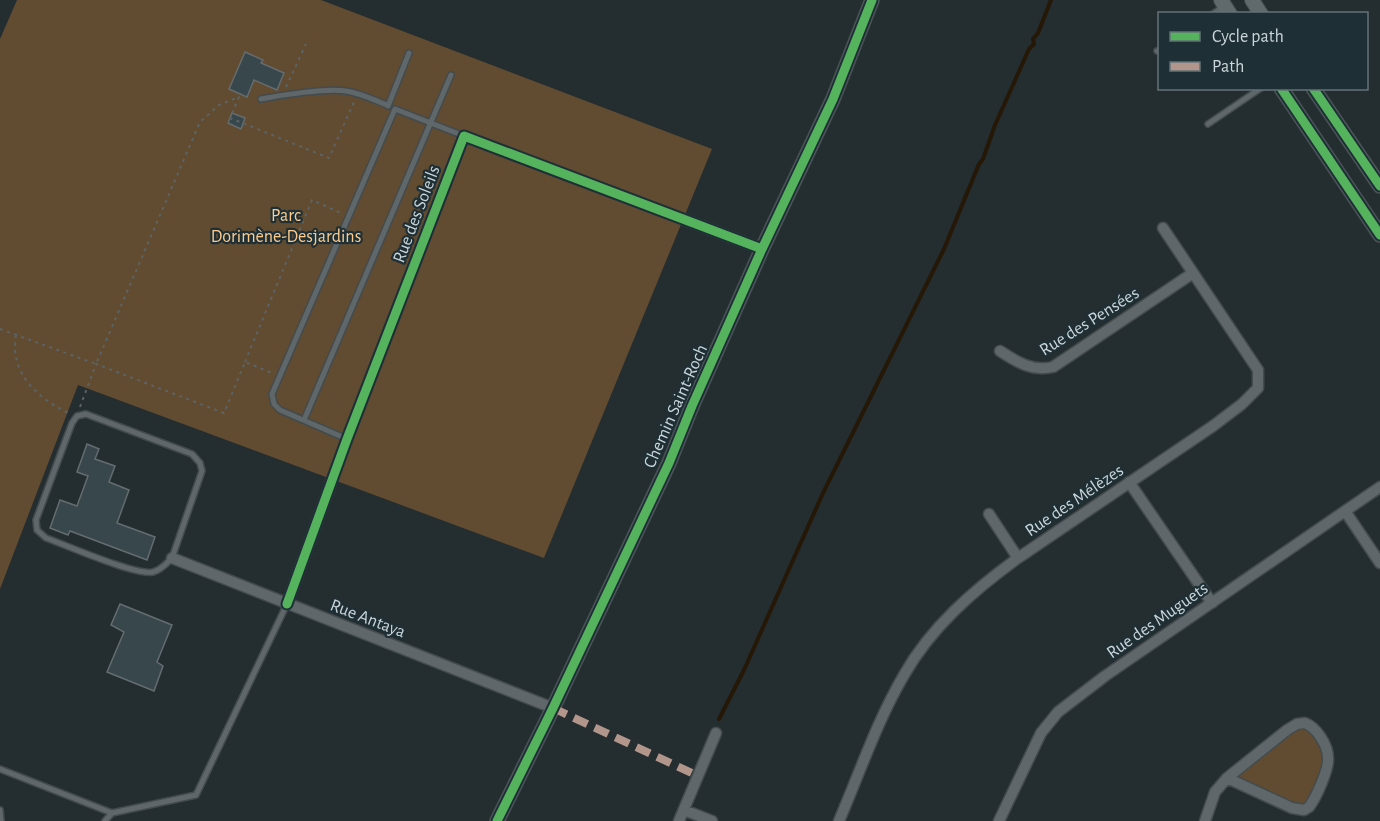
<svg xmlns="http://www.w3.org/2000/svg" width="1380" height="821" font-family="'Alegreya Sans',sans-serif">
<style>
.green{fill:#614c31}
.lines{fill:none;stroke-linecap:round;stroke-linejoin:round}
.stream{stroke:#261807;stroke-width:4}
.building{fill:#37474c;stroke:#646c6f;stroke-width:1.5}
.lane-casing{stroke:#434b4e;stroke-width:8}
.street-casing{stroke:#434b4e;stroke-width:13}
.secondary-casing{stroke:#434b4e;stroke-width:16}
.path{stroke:#5c6365;stroke-width:2;stroke-dasharray:3 4.5;stroke-linecap:butt}
.lane{stroke:#60676a;stroke-width:5}
.street{stroke:#60676a;stroke-width:10}
.secondary{stroke:#60696c;stroke-width:14}
.quiet{stroke:#b2968c;stroke-width:8;stroke-dasharray:15 8;stroke-linecap:butt}
.cycleway-casing{stroke:#1e3036;stroke-width:13}
.cycleway{stroke:#56b35d;stroke-width:9}
.labels{text-anchor:middle;stroke-width:4.5;stroke-linejoin:round;paint-order:stroke}
.street-label{font-size:18px;fill:#cad5d9;stroke:#1e3036}
.park-label{font-size:18px;fill:#fecb8d;stroke:#1e3036}
</style>
<rect width="100%" height="100%" fill="#242d30"/>
<path class="green" d="M17,0H321L712,149L544,558L78,385L0,589V39Z
M1312,726L1325,758L1309,799L1301,809L1231,776L1283,741L1297,728Z"/>
<g class="lines">
<path class="stream" d="M719,719L744,670L823,493L944,249L979,164L983,159L995,125L1029,49L1034,44L1033,39L1038,33L1051,0"/>
</g>
<path class="building" d="M245,52L263,60L261,63L284,73L277,90L254,80L247,97L229,89Z
M232,113L245,118L241,129L228,123Z
M87,444L99,449L95,459L115,466L109,482L129,490L117,523L155,537L147,560L70,531L68,535L50,528L60,500L77,506L88,476L77,472Z
M120,604L172,625L157,662L163,666L154,691L107,672L124,632L111,625Z"/>
<g class="lines">
<defs>
<path id="lane" d="M1213,14L1223,7
M1157,51L1160,50
M261,99C282,95 326,88 346,91C360,93 374,100 387,105
M388,106L409,53
M1208,124L1261,88
M86,414L192,454L200,463L202,471L172,558C167,563 161,570 153,572C136,576 66,545 46,538L37,530L36,520L72,423L77,416Z
M304,420L451,75
M347,439L280,410L274,404L272,394L395,109L464,136
M0,769L112,813L196,795L287,604
M0,810L1,821
M105,821L112,813"/>
<path id="street" d="M1000,351C1017,362 1032,372 1053,367L1193,273
M1129,482L1212,603
M1345,511L1380,563
M989,514L1018,558
M172,558L553,708
M287,604L347,439L464,136L762,249
M1305,723C1316,727 1328,745 1328,758C1329,769 1316,798 1309,807L1304,810L1292,808L1227,778L1287,730L1297,724Z
M684,810L712,821
M679,821L716,733
M839,821C860,772 877,721 904,675C931,627 974,590 1018,558L1213,426L1242,404L1258,388V370L1163,228
M999,821L1041,733L1058,712L1105,676L1380,487
M1205,821L1215,792L1227,778"/>
<path id="secondary" d="M1221,0L1230,14
M1252,0L1261,14
M1281,88L1380,235
M1313,88L1380,186
M497,821L553,708L669,463L692,406L762,249L833,99L872,0"/>
</defs>
<use href="#lane" class="lane-casing"/>
<use href="#street" class="street-casing"/>
<use href="#secondary" class="secondary-casing"/>
<path class="path" d="M286,87L306,44
M0,329L96,364L200,122L219,105L239,97L230,118L329,158L354,102
M16,335C9,373 38,399 69,413
M245,362L312,200L341,213
M80,407L96,364L224,413L245,362L272,373"/>
<use href="#lane" class="lane"/>
<use href="#street" class="street"/>
<use href="#secondary" class="secondary"/>
<path class="quiet" d="M553,708L698,776"/>
<defs>
<path id="cycleway" d="M1281,88L1380,235
M1313,88L1380,186
M287,604L347,439L464,136L762,249
M497,821L553,708L669,463L692,406L762,249L833,99L872,0"/>
</defs>
<use href="#cycleway" class="cycleway-casing"/>
<use href="#cycleway" class="cycleway"/>
</g>
<g class="labels">
<g class="street-label">
<text transform="translate(416 214) rotate(-69)" y="6">Rue des Soleils</text>
<text transform="translate(1089 321) rotate(-32)" y="6">Rue des Pensées</text>
<text transform="translate(675 406) rotate(-66)" y="6">Chemin Saint-Roch</text>
<text transform="translate(1074 500) rotate(-34)" y="6">Rue des Mélèzes</text>
<text transform="translate(368 618) rotate(21)" y="6">Rue Antaya</text>
<text transform="translate(1157 620) rotate(-35)" y="6">Rue des Muguets</text>
</g>
<g class="park-label">
<text x="286" y="221">Parc<tspan x="286" dy="21">Dorimène-Desjardins</tspan></text>
</g>
</g>
<rect x="1158" y="12" width="210" height="78" fill="#1e3036" stroke="#637277" stroke-width="1.5"/>
<rect x="1170" y="32" width="30" height="9" fill="#56b35d" stroke="#637277" stroke-width="1.5"/>
<text x="1212" y="42" font-size="18" fill="#cad5d9">Cycle path</text>
<rect x="1170" y="62" width="30" height="9" fill="#b2968c" stroke="#637277" stroke-width="1.5"/>
<text x="1212" y="72" font-size="18" fill="#cad5d9">Path</text>
</svg>
